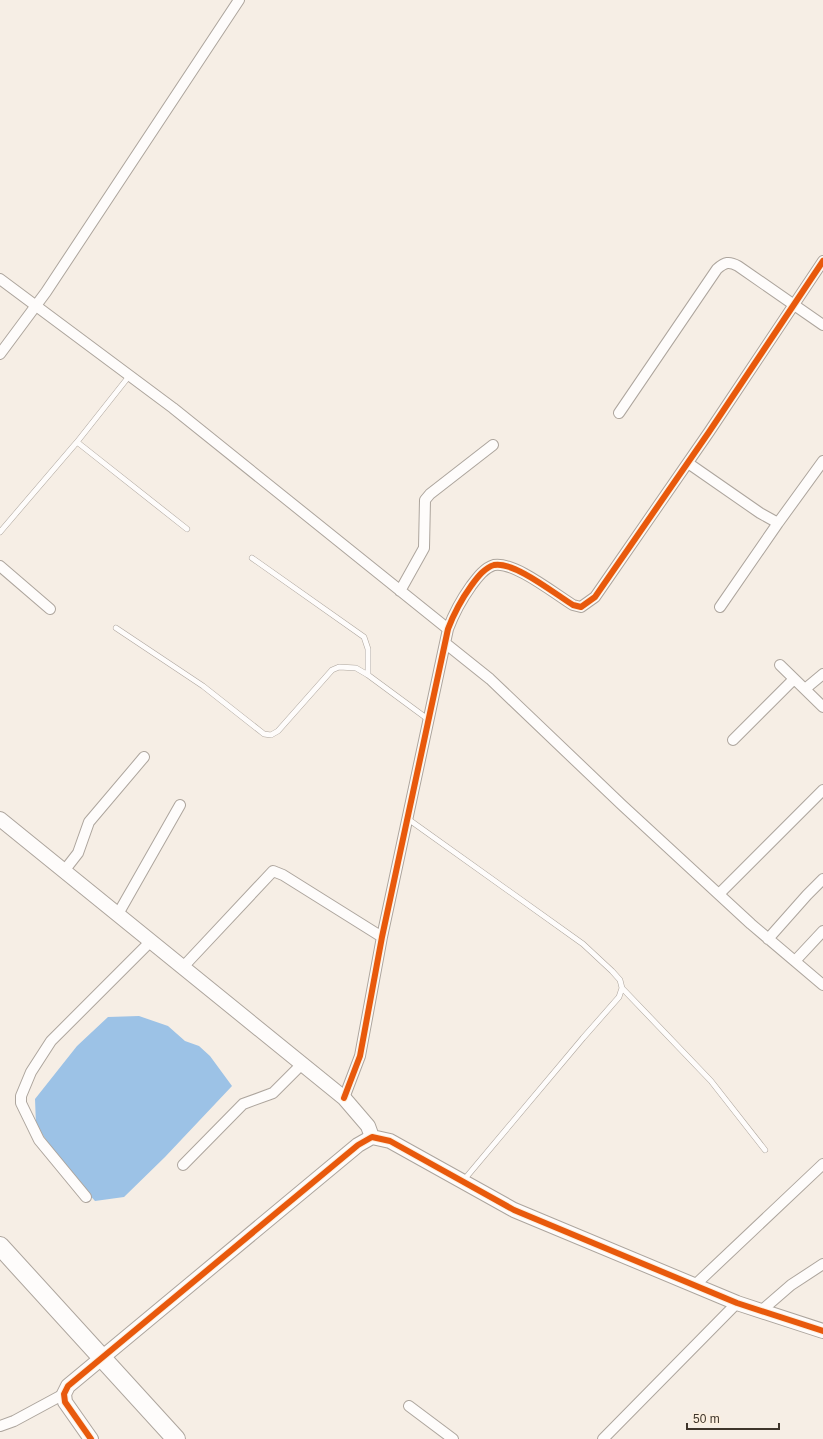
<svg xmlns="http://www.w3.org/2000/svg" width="823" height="1439" font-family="Arial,sans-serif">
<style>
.water{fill:#9cc2e6}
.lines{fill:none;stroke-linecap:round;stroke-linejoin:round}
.lane-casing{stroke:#ada59d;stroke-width:6}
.street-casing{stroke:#ada59d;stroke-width:12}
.secondary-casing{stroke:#ada59d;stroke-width:16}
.highway-casing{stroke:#ada59d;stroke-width:20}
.lane{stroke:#fefcfb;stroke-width:5}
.street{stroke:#fefcfb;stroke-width:10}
.secondary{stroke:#fefcfb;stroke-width:14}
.highway{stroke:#fefcfb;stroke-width:18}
.cycleway-casing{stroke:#fcefdf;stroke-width:8}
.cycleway{stroke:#e8590c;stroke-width:6}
</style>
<rect width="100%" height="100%" fill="#f6eee5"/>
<path class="water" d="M139,1016L168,1026L185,1041L199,1046L210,1056L232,1086L165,1157L124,1197L95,1201L64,1166L36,1125L35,1099L77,1046L108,1017Z"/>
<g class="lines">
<defs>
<path id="lane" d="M77,442L187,529
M0,532L77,442L130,375
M252,558L364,637L368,649V675
M116,628L203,686L264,734L271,735L278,731L332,670L339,667L356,668L368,675L429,720
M408,819L583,944L612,971L620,980L622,988L619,997L583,1038L463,1181
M622,988L711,1081L765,1150"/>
<path id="street" d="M0,279L173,408L448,629
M0,354L46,292L239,0
M619,413L717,269C725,262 729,261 738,266L823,325
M688,463L760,513L778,523L823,461
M0,566L50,609
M400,591L424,548L425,500L430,494L493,445
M720,607L778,523
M445,643L490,679L622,805L751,924L823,985
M780,665L823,707
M805,689L823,674
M733,740L794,679
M64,871L78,853L89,822L144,757
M719,894L823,790
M118,914L180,805
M768,939L807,895L823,879
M795,961L823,931
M183,967L273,871L283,875L382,937
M344,1098L360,1056L382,937L448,629C454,613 461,600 471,586C477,578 484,568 494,565C514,561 555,594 573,605L581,607L595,597L709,432L823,261
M183,1165L243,1104L273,1093L302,1064
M86,1197L39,1140L21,1103V1096L31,1072L51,1041L151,941
M695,1285L823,1164
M761,1311L791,1285L823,1264
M409,1406L453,1439
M0,1426L14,1421L64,1394
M603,1439L737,1303"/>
<path id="secondary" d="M0,819L344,1098L368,1126L372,1137
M91,1439L65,1402L64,1394L68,1386L358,1145L372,1137L390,1141L514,1210L737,1303L823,1331"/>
<path id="highway" d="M0,1246L176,1439"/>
</defs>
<use href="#lane" class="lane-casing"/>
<use href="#street" class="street-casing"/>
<use href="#secondary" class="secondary-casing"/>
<use href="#highway" class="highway-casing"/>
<use href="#lane" class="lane"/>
<use href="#street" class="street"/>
<use href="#secondary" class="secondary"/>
<use href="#highway" class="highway"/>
<defs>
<path id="cycleway" d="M344,1098L360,1056L382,937L448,629C454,613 461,600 471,586C477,578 484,568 494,565C514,561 555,594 573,605L581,607L595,597L709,432L823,261
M91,1439L65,1402L64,1394L68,1386L358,1145L372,1137L390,1141L514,1210L737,1303L823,1331"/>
</defs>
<use href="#cycleway" class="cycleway-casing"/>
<use href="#cycleway" class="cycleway"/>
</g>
<path d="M687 1423v6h92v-6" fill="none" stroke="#3e352b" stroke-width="2"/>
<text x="693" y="1423" font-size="12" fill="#3e352b" stroke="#fcefdf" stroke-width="3" paint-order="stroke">50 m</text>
</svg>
